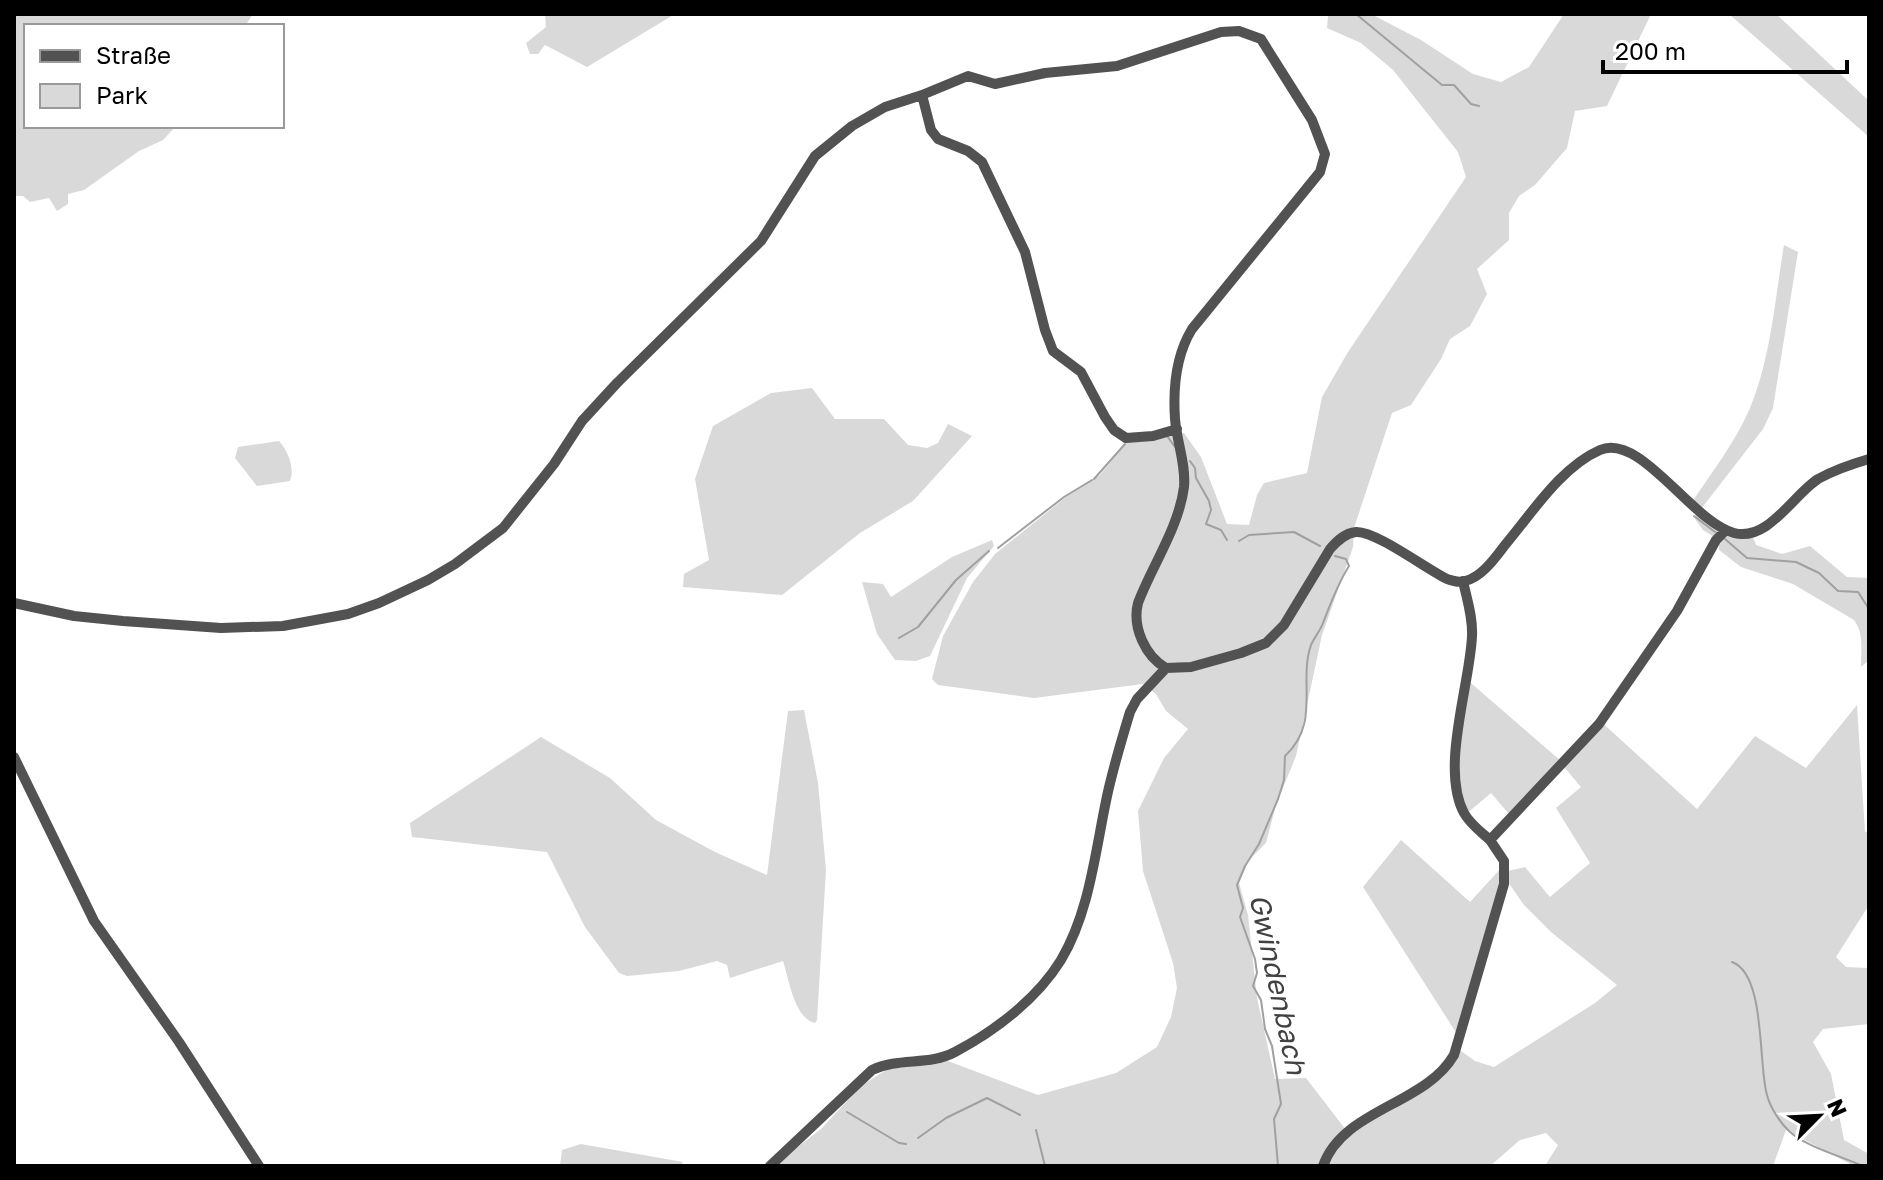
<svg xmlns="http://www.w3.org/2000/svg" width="1883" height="1180" font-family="'Golos Text',sans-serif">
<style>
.green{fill:#d9d9d9}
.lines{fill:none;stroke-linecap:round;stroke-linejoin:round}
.stream{stroke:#a0a0a0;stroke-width:2}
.minor{stroke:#525252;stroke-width:10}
.labels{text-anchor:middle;stroke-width:7;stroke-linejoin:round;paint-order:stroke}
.water-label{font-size:28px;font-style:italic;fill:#414141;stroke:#fff}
</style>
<rect width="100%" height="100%" fill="#fff"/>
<path class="green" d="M14,14H253L245,26H26V126H176L163,140L139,151L84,190L68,194V204L57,211L49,198L30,202L23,196H14Z
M545,14H675L587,67L545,45L538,54H530L526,43L546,27Z
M1326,14H1371L1421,40L1473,74L1501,82L1529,67L1564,14H1651L1607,106L1575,111L1567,148L1535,185L1519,196L1509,213V240L1477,269L1487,294L1470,326L1450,339L1441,359L1411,405L1392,413L1354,528L1353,547L1322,635L1296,756L1276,805L1266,843L1249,860L1239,883L1248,915L1257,998L1275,1079L1306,1078L1346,1130L1436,1071L1454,1046L1475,1061L1494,1067L1595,1003L1617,985L1551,932L1524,905L1508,882L1457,1034L1363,887L1401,840L1470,902L1503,866L1508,871L1525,867L1550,897L1590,863L1556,808L1581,787L1564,767L1514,820L1491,793L1465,815L1455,782L1464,677L1561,761L1598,719L1697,809L1755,736L1806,768L1857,705L1865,832L1869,831V905L1836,957L1846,967L1869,968V1024L1823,1029L1813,1042L1831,1074L1844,1140L1869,1154V1166H1854L1786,1130L1773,1166H1545L1558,1145L1546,1133L1520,1140L1490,1166H773L821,1129L861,1086L891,1067L912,1060L948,1061L1038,1095L1116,1073L1157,1047L1171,1017L1177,988L1173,963L1143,871L1138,811L1164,758L1188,729L1166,711L1156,694L1143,684L1034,698L938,685L932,679L943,636L973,582L995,554L1066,497L1100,475L1127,442L1184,433L1201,457L1227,524L1249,525L1257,495L1264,483L1307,473L1322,397L1348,352L1466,177L1458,152L1393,70L1361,43L1327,28L1328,16Z
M1729,14H1776L1869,101V137Z
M1784,245L1798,252L1773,408L1763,429L1701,509L1692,502C1712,472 1736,441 1750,408C1771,358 1775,298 1784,245Z
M812,388L835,419H884L908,445L927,448L938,443L948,424L972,436L913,501L860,533L782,595L683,587L684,574L709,560L695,479L713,426L771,393Z
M279,441C288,451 295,468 290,481L257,486L235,458L238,447Z
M1697,513L1753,537L1756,545L1782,554L1810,546L1847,577L1869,578V660L1861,667C1861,651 1864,633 1854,620L1793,584L1741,567L1719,550V540L1703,530L1695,519Z
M992,540L994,546L967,578L930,656L916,661L895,660L877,634L862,582L883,584L891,597L952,557Z
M804,710L818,783L826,870L817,1020L815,1023C794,1018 789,979 783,961L730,978L727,965L717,961L679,971L627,976L619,973L585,927L547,852L412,837L410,823L541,737L610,778L656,820L715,852L767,875L788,711Z
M581,1144L683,1162L681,1166H560L562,1150Z"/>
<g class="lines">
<path class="stream" d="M1356,14L1442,85H1454L1471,104L1479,106
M1167,436L1175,447
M1190,461L1195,468L1196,478L1209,501L1211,510L1206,524L1221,530L1227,540
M1094,479L1125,444
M1694,516L1715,532
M1725,539L1747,558L1796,562L1819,573L1838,591L1858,592L1869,609
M1239,541L1249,535L1294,532L1320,546
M998,548L1064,497L1092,480
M899,638L918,627L956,580L989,551
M1732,962C1766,974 1758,1065 1767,1095C1770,1107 1780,1123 1790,1132C1805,1146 1843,1157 1863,1166
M847,1112L899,1143L906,1144
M1036,1130L1045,1166
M918,1138L946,1118L987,1098L1020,1115
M1278,1166L1274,1119L1281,1104L1272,1046L1265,1029L1261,1000L1253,986L1257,973L1255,959L1240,917L1243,908L1237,885L1245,866L1259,844L1278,799L1284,780L1285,756C1321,723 1298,682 1311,645C1314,638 1320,631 1323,623C1331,603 1337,585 1349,566L1346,559L1335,556"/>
<path class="minor" d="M922,95L968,76L995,84L1045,73L1117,66L1221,32L1239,31L1261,39L1312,120L1325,154L1320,172L1192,329C1176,355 1173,389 1175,419C1177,443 1186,464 1184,487C1179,527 1152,566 1138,603C1132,627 1145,656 1166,668
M1463,581C1467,600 1473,617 1472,636C1470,685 1440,768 1464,813C1470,824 1481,832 1490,840L1599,724L1677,611L1716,540L1726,530
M14,603L74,616L123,621L221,628L283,626L348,614L379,603L428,580L455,564L503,528L554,464L582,421L617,383L761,241L815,156L852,126L885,107L922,95L931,130L938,139L968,151L982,162L1025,252L1045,330L1053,351L1081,372L1105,417L1114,430L1126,438L1153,436L1177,429
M1166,668L1191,667L1241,653L1266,643L1284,625L1330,549C1337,541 1345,533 1356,532C1376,531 1426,569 1447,579C1453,581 1459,583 1465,581C1482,577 1495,558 1505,545C1532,513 1561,467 1600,450C1640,432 1692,522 1734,533C1768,542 1793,495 1818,479C1834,470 1852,464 1869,459
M14,757L94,921L179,1042L259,1166
M770,1166L872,1070C899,1057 929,1066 955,1052C995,1031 1037,999 1061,960C1089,913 1095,854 1106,801C1112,771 1121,742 1130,712L1137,699L1166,668
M1323,1166C1343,1109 1425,1105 1454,1055L1504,884V861L1490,840"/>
</g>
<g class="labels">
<g class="water-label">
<text transform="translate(1278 984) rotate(78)" y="10">Gwindenbach</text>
</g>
</g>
<rect width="1883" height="1180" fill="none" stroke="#000000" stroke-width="32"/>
<rect x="24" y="24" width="260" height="104" fill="#ffffff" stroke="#999999" stroke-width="2"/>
<rect x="40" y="50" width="40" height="12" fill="#525252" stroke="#999999" stroke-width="2"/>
<text x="96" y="64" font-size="24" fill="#000000">Straße</text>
<rect x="40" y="84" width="40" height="24" fill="#d9d9d9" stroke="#999999" stroke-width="2"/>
<text x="96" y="104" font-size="24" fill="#000000">Park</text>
<g transform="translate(1819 1116) rotate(66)" stroke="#ffffff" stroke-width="6" paint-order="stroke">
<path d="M0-6L14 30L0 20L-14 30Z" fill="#000000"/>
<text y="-12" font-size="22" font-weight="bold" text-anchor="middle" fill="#000000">N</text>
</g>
<path d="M1603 60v12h244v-12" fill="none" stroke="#000000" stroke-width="4"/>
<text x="1615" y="60" font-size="24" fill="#000000" stroke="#ffffff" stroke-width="6" paint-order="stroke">200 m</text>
</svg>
